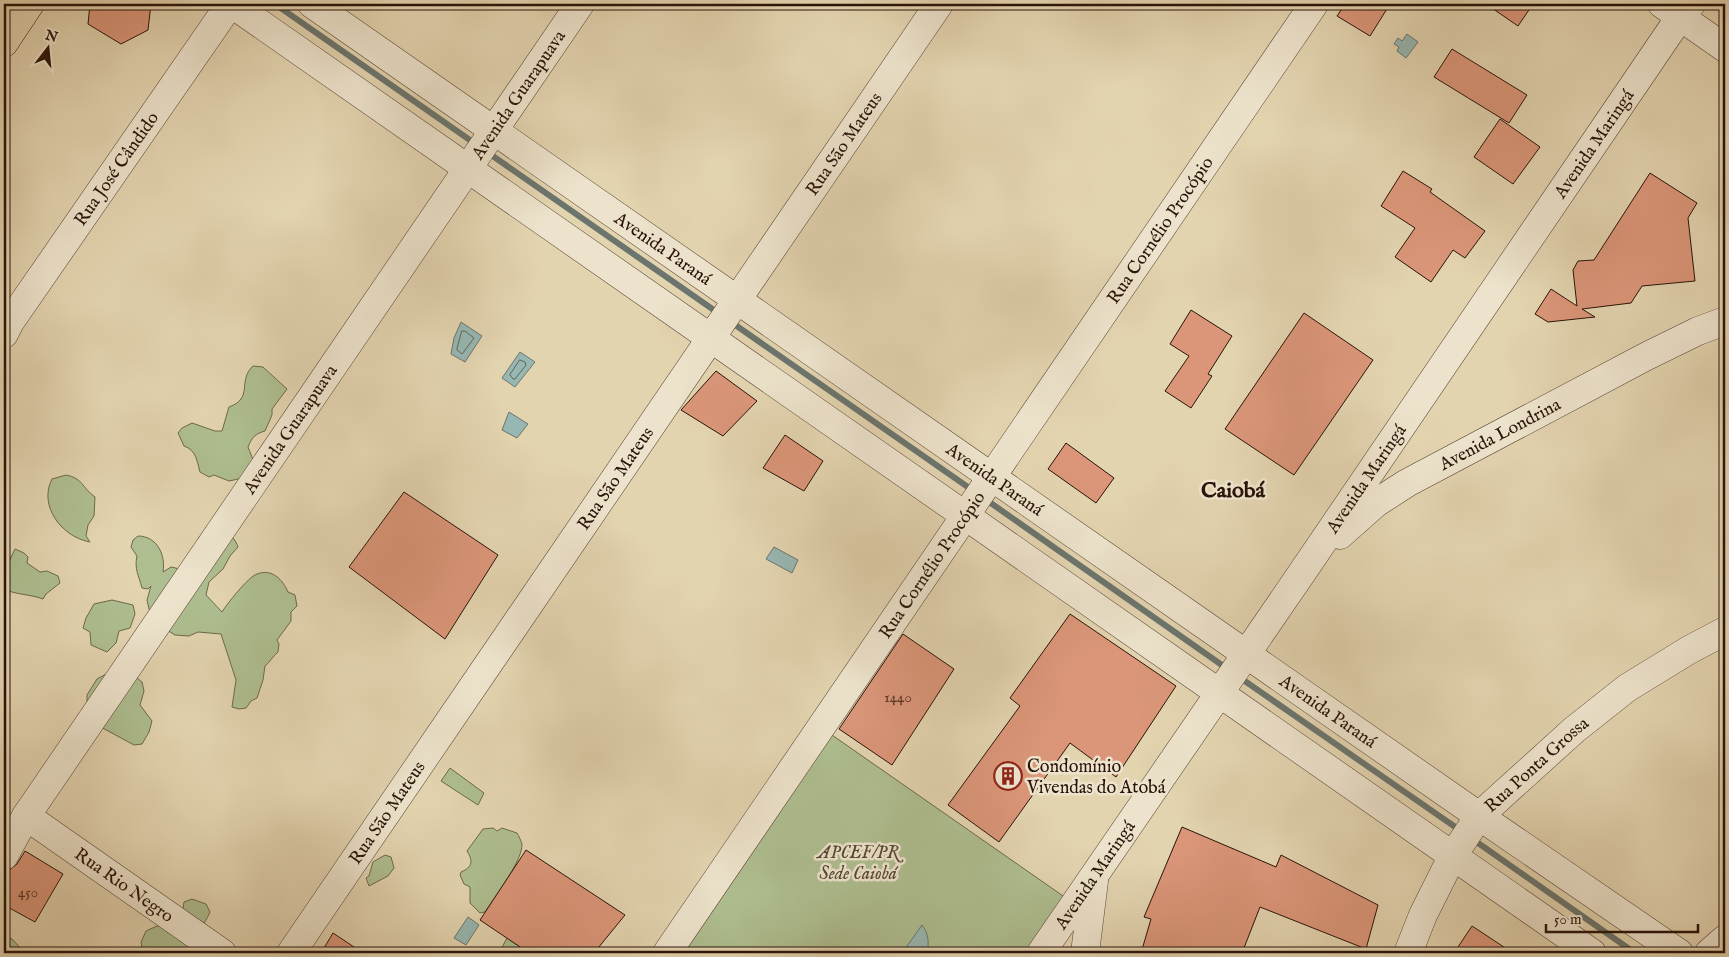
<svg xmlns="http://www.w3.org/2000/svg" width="1729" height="957" font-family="'IM FELL English',serif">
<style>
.green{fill:#aebe90;stroke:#6c684c}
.water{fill:#97b7b2;stroke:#6b756e}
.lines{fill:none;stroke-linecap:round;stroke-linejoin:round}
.shore{stroke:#60655d;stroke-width:1}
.stream{stroke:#6b756e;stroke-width:6}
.building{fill:#db9679;stroke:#291308}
.minor-casing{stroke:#584332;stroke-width:29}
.major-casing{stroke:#291308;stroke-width:29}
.minor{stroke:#ede3cc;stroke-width:28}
.major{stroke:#e3d4b0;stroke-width:28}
.labels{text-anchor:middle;stroke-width:5;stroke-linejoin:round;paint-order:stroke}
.number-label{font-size:15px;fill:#563424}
.street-label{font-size:18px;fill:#291308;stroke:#ede3cc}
.poi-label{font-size:18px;fill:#291308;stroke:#ede3cc;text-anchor:start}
.park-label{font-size:18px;font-style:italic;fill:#514631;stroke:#ede3cc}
.district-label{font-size:22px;font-weight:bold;fill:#291308;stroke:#ede3cc}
</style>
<rect width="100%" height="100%" fill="#e3d4b0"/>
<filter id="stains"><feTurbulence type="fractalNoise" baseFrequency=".004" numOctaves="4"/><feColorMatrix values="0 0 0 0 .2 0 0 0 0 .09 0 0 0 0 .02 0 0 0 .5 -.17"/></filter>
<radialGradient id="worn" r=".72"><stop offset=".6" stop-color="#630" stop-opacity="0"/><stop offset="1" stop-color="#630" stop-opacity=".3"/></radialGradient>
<path class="green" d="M253,366L263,367L287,389L272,409V415L265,431C255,434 252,437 248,447L254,462L243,478L229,481L214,475L209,477L200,472C197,461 196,450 184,446L178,433L182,428L192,423L215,431H222L229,407C254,398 237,381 253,366Z
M66,475C83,478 82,488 95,497L94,516L88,525L86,536L90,542C62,537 38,506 52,479Z
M209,531C223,532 233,532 238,547L230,556L223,569L209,582L206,595L222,612C227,604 248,577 257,574C272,568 283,580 288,592L295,595L297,606L291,612V621L277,640L279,644L278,652C273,656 270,662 265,666L263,680L257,698L251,701L246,708L239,709L232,707L236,680L221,634L198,632L189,636L175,635L162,627L150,613L147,600L151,586L148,589L142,588C139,576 134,569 137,556L131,547L133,540L138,536C157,536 166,555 163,572L171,567L180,569L190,560L199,537Z
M15,549L24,553L28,557L27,563L40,572L47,571L58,576L60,583L46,594L43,599C30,594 16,595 4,589V572Z
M112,600L133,605L135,614L130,628L119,631L116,643L107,652L91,645L90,632L83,628L86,618L94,604Z
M126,669L142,682L144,691L140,705L152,721L149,732L142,744L134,745L97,725L87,708V695L97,679L108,673Z
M832,735L1066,898L1029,953H684Z
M450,768L484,793L478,805L441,781Z
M493,828L497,831L502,828L517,833C519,836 521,841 522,844C523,860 494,898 485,912L480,913L470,903V887L464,884L460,875L461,872C473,867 473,861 467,851L483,829Z
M385,855L391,857L394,868L388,876L369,886L366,878L369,876L373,862Z
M192,899L206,904L210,912C205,924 196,934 189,945L192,953H143L141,942L146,931L157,926L172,927L174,913L183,909L184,902Z
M4,936L12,939L25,953H4Z
M507,938L529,953H499Z"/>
<path class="water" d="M1407,34L1418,42L1406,58L1397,51L1399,47L1394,44L1398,38L1402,41Z
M461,322L482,336L465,362L451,354L454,338Z
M520,352L535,362L515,387L502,378Z
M509,412L528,424L517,438L502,430Z
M774,547L798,560L792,573L766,559Z
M468,917L479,925L466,945L454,938Z
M922,925C929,934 929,943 927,953H902Z"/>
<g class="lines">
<path class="shore" d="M462,331H465L474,338L462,354L457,350Z
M520,360L525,362L526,365L515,379H513L510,375Z"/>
<path class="stream" d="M275,4L477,145
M487,152L721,315
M731,322L975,492
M985,499L1229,670
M1239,677L1461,831
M1471,838L1635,953"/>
</g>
<path class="building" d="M90,4H151L148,30L121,44L88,24Z
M1345,4H1390L1370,36L1337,16Z
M1486,4H1533L1518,26Z
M1452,49L1527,95L1509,123L1434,77Z
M1500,119L1540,147L1513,184L1474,157Z
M1403,171L1432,189L1430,192L1485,231L1465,258L1453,250L1431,282L1395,257L1415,228L1381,206Z
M1650,173L1697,203L1688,218L1695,281L1642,286L1631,303L1582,309L1595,317L1548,322L1535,314L1551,289L1577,306L1573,270L1578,261L1594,260Z
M1191,310L1232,336L1208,374L1212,376L1191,408L1165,391L1189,356L1170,344Z
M1304,313L1373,360L1294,475L1225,429Z
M716,371L757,401L723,436L681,410Z
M785,435L823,461L804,491L763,468Z
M1066,443L1114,478L1096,503L1048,469Z
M404,492L498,555L445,639L349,567Z
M1070,614L1176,686L1116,777L1070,743L999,842L948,805L1020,706L1010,698Z
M903,634L954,669L892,765L839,729Z
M1182,827L1276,867L1281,855L1378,905L1366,949L1260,907L1242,953H1141L1151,919L1144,917Z
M526,850L625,915L594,953H529L480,920Z
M25,851L63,874L35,922L4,905V880L9,870L17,864Z
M1472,926L1513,953H1454Z
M333,933L363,953H321Z"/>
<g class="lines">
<defs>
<g id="minor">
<path d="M232,4L1592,953"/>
<path id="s1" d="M312,4L1479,816L1679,953"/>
<path d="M1662,4L1725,48"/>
<path id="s2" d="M4,334L10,322L230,4"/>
<path id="s3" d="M1340,535L1376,503L1407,483L1647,356L1698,331L1725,321"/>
<path id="s4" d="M26,816L222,953"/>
<path id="s5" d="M4,856L26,816L580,4"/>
<path id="s6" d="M291,953L939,4"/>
<path id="s7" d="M667,953L1314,4"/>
<path id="s8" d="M1041,953L1297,580L1680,17L1691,4"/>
<path d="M1085,953L1094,881"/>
<path id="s9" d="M1408,953L1423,915L1452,857L1479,816L1574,730L1627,688L1689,650L1725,631"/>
<path d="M1709,953L1725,939"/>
</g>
<path id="major" d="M4,43L30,4"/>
</defs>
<use href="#minor" class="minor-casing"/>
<use href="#major" class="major-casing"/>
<use href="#minor" class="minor"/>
<use href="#major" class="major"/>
</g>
<defs>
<symbol id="building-ring" viewBox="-11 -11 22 22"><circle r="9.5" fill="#ede3cc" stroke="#8f2418" stroke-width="1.5"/><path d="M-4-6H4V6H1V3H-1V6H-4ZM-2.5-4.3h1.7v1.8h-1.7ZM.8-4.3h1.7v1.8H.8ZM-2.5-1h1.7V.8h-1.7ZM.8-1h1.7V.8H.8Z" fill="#8f2418"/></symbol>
</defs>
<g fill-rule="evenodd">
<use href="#building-ring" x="992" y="760" width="32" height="32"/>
</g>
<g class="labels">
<g class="number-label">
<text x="898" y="702">1440</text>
<text x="28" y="897">450</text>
</g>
<g class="street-label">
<text dy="6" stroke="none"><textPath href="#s5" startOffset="919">Avenida Guarapuava</textPath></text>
<text dy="6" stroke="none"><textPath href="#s6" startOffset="980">Rua São Mateus</textPath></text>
<text dy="6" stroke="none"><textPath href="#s8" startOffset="980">Avenida Maringá</textPath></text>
<text dy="6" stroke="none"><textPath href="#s2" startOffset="200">Rua José Cândido</textPath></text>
<text dy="6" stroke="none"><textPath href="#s7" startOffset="875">Rua Cornélio Procópio</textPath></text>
<text dy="6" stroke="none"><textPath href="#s1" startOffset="428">Avenida Paraná</textPath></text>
<text dy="6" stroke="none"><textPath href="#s5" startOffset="514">Avenida Guarapuava</textPath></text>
<text dy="6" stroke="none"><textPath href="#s3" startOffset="190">Avenida Londrina</textPath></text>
<text dy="6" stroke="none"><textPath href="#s6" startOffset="575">Rua São Mateus</textPath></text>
<text dy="6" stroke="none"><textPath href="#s1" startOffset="832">Avenida Paraná</textPath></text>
<text dy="6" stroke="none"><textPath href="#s8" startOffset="575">Avenida Maringá</textPath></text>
<text dy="6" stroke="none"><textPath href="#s7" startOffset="470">Rua Cornélio Procópio</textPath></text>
<text dy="6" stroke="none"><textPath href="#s1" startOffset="1238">Avenida Paraná</textPath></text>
<text dy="6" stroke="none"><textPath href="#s9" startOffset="232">Rua Ponta Grossa</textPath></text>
<text dy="6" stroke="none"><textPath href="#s6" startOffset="170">Rua São Mateus</textPath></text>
<text dy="6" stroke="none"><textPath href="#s8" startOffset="95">Avenida Maringá</textPath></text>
<text dy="6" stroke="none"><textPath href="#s4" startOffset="120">Rua Rio Negro</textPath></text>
</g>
<g class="poi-label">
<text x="1027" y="772">Condomínio<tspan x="1027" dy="21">Vivendas do Atobá</tspan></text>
</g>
<g class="park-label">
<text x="858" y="858">APCEF/PR<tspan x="858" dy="21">Sede Caiobá</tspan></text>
</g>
<g class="district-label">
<text x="1233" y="497">Caiobá</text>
</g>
</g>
<rect width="1729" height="957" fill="none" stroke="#e3d4b0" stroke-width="20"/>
<rect x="5" y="5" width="1719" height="947" fill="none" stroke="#291308" stroke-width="2.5"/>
<rect x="10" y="10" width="1709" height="937" fill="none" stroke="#291308"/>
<g transform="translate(48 48) rotate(16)" stroke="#ede3cc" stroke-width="4" paint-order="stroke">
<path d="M0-4L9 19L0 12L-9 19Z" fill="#291308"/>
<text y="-8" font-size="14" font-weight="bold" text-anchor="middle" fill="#291308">N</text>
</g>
<path d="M1546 924v8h152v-8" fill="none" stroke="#291308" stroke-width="2.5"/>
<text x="1554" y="924" font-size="15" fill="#291308" stroke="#ede3cc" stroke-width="4" paint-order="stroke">50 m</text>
<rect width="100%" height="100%" filter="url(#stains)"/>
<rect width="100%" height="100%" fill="url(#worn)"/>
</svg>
